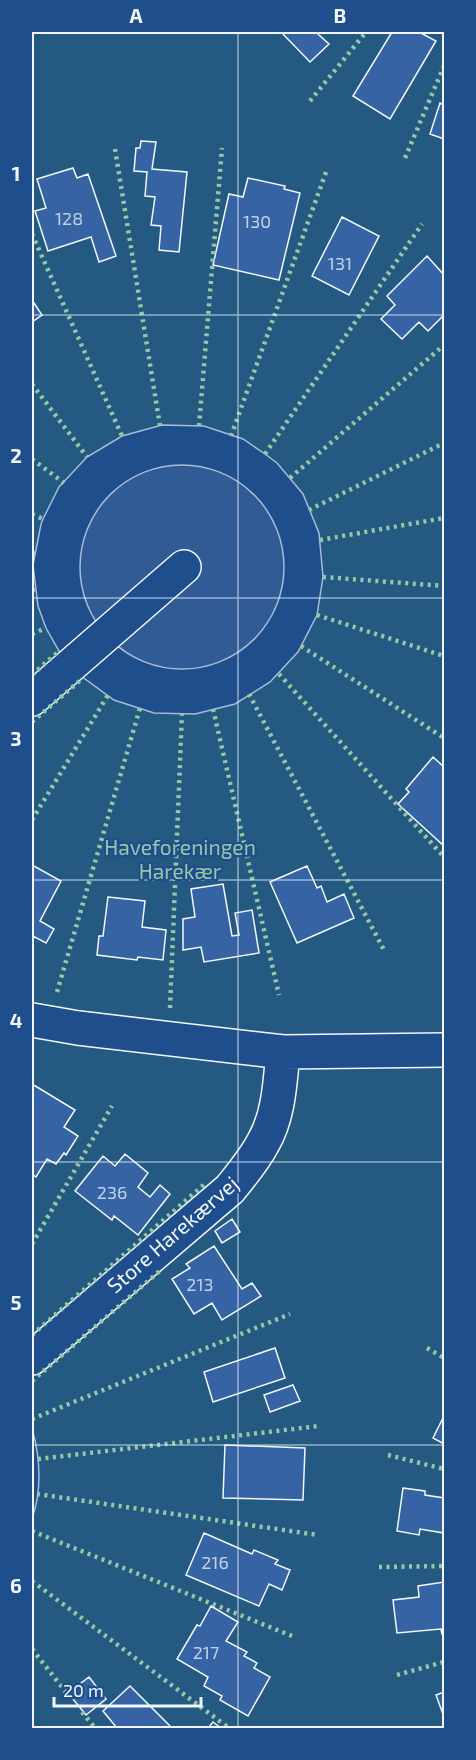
<svg xmlns="http://www.w3.org/2000/svg" width="476" height="1760" font-family="'Exo 2',sans-serif">
<style>
.green{fill:#245a82;stroke:#a8bbd7;stroke-width:1.5;fill-rule:evenodd}
.parking{fill:#305b95;stroke:#a8bbd7;stroke-width:1.5}
.building{fill:#3563a3;stroke:#f2f6ff;stroke-width:1.5}
.lines{fill:none;stroke-linecap:round;stroke-linejoin:round}
.minor-casing{stroke:#f2f6ff;stroke-width:36}
.minor{stroke:#1f4e8c;stroke-width:33}
.hedge{stroke:#97c8a6;stroke-width:4.5;stroke-dasharray:3 4.5;stroke-linecap:butt}
.grid{fill:none;stroke:#f2f6ff;stroke-width:1.5;stroke-opacity:0.55}
.labels{text-anchor:middle;stroke-width:4.5;stroke-linejoin:round;paint-order:stroke}
.number-label{font-size:18px;fill:#c3d1e8}
.park-label{font-size:21px;fill:#97c8a6;stroke:#1f4e8c}
.street-label{font-size:21px;fill:#f2f6ff;stroke:#1f4e8c}
.neatline{fill:none;stroke:#f2f6ff;stroke-width:2}
.grid-label{font-size:20px;text-anchor:middle;font-weight:bold;fill:#f2f6ff}
</style>
<rect width="100%" height="100%" fill="#1f4e8c"/>
<path class="green" d="M32,32H444V1728H32V1519C42,1490 40,1457 32,1428ZM162,425L204,426L243,439L265,454L277,463L303,494L319,533L323,577L317,615L298,652L270,682L235,704L195,714L154,713L114,700L81,676L59,651L46,628L38,606L33,565L41,524L43,519L59,487L87,457L122,436Z"/>
<path class="parking" d="M80 567a102 102 0 1 1 204 0a102 102 0 1 1-204 0Z"/>
<path class="building" d="M281,32H321L318,34L329,44L310,62Z
M392,32H419L436,41L390,119L353,96Z
M440,103L444,105V139L430,134Z
M141,141L156,142L152,169L187,172L179,252L159,250L161,226L151,225L155,197L145,196L147,172L134,171L136,148H140Z
M73,168L77,178L88,174L116,256L99,262L91,237L48,251L35,211L46,208L37,179Z
M248,178L285,186L284,189L300,193L279,280L213,265L229,194L243,197Z
M342,217L379,236L349,295L312,276Z
M427,256L444,275V315L428,331L419,322L402,339L381,319L395,305L387,296Z
M32,300L42,315L32,322Z
M433,757L444,767V846L398,804L409,792L406,789Z
M32,865L61,881L40,921L54,929L46,943L33,936L32,939Z
M307,866L317,888L321,886L327,902L344,894L354,918L297,943L270,882Z
M223,884L232,936L239,935L235,913L252,910L259,953L204,962L201,947L183,950V919L195,917L191,889Z
M108,897L145,901L142,927L166,930L163,960L138,957L137,960L97,955L99,936H103Z
M32,1084L75,1110L64,1127L78,1136L66,1155L64,1153L56,1164L47,1159L36,1177L33,1175L32,1176Z
M125,1154L148,1173L138,1187L150,1197L160,1185L170,1194L138,1235L114,1216L112,1220L75,1191L103,1156L115,1166Z
M232,1219L240,1232L222,1243L215,1231Z
M214,1246L242,1289L252,1283L261,1296L222,1320L212,1303L194,1314L172,1279L190,1268L186,1264Z
M275,1348L285,1378L213,1402L204,1372Z
M293,1385L300,1401L270,1412L264,1395Z
M444,1416V1444L433,1438Z
M225,1445L305,1448L303,1500L223,1498Z
M403,1488L425,1491V1495L444,1498V1533L420,1529L419,1535L397,1531Z
M204,1533L252,1554L254,1550L278,1560L275,1564L290,1570L282,1590L269,1584L259,1606L186,1575Z
M444,1582V1634H442L441,1629L397,1633L393,1600L419,1597L418,1586Z
M211,1606L238,1622L226,1641L247,1652L244,1656L257,1663L254,1668L270,1677L248,1716L220,1700L222,1696L204,1686L208,1677L177,1659L197,1625L200,1626Z
M89,1677L106,1699L86,1715L68,1693Z
M130,1686L172,1728H116H117L103,1711Z
M444,1692V1717L436,1695Z
M213,1722L221,1728H208Z"/>
<g class="lines">
<defs>
<path id="minor" d="M32,699L184,567
M32,1020L78,1028L283,1052L444,1050
M32,1358L230,1189C242,1174 254,1160 263,1143C279,1116 280,1082 283,1052"/>
</defs>
<use href="#minor" class="minor-casing"/>
<use href="#minor" class="minor"/>
<path class="hedge" d="M310,101L366,32
M115,149L160,426
M405,158L444,66
M32,234L122,436
M32,384L87,457
M199,426L222,148
M231,436L326,172
M265,454L422,224
M32,459L64,483
M290,478L444,345
M309,510L444,443
M32,514L43,519
M320,540L444,518
M32,553L36,554
M323,577L444,586
M32,590L37,589
M317,615L444,656
M32,634L46,628
M301,646L444,738
M279,674L444,857
M32,675L59,651
M249,694L385,952
M213,709L279,995
M32,722L83,678
M32,820L108,695
M57,992L140,708
M170,1008L182,713
M32,1244L112,1106
M32,1335L207,1182
M427,1348L444,1358
M32,1381L162,1269
M32,1419L290,1314
M388,1455L444,1469
M38,1459L319,1426
M37,1494L318,1535
M32,1531L292,1636
M379,1567L444,1566
M32,1581L229,1728
M32,1649L69,1696
M397,1675L444,1662
M82,1712L95,1728"/>
</g>
<path class="grid" d="M238,32V1728M32,315H444M32,598H444M32,880H444M32,1162H444M32,1445H444"/>
<g class="labels">
<g class="number-label">
<text x="69" y="225">128</text>
<text x="257" y="228">130</text>
<text x="340" y="270">131</text>
<text x="112" y="1199">236</text>
<text x="200" y="1291">213</text>
<text x="215" y="1569">216</text>
<text x="206" y="1659">217</text>
</g>
<g class="park-label">
<text x="180" y="855">Haveforeningen<tspan x="180" dy="24">Harekær</tspan></text>
</g>
<g class="street-label">
<text transform="translate(173 1235) rotate(-41)" y="7">Store Harekærvej</text>
</g>
</g>
<rect width="476" height="1760" fill="none" stroke="#1f4e8c" stroke-width="66"/>
<path d="M54 1697v9h147v-9" fill="none" stroke="#f2f6ff" stroke-width="3"/>
<text x="63" y="1697" font-size="18" fill="#f2f6ff" stroke="#1f4e8c" stroke-width="4.5" paint-order="stroke">20 m</text>
<rect x="33" y="33" width="410" height="1694" class="neatline"/>
<g class="grid-label">
<text x="136" y="23">A</text>
<text x="340" y="23">B</text>
<text x="16" y="181">1</text>
<text x="16" y="463">2</text>
<text x="16" y="746">3</text>
<text x="16" y="1028">4</text>
<text x="16" y="1310">5</text>
<text x="16" y="1593">6</text>
</g>
</svg>
